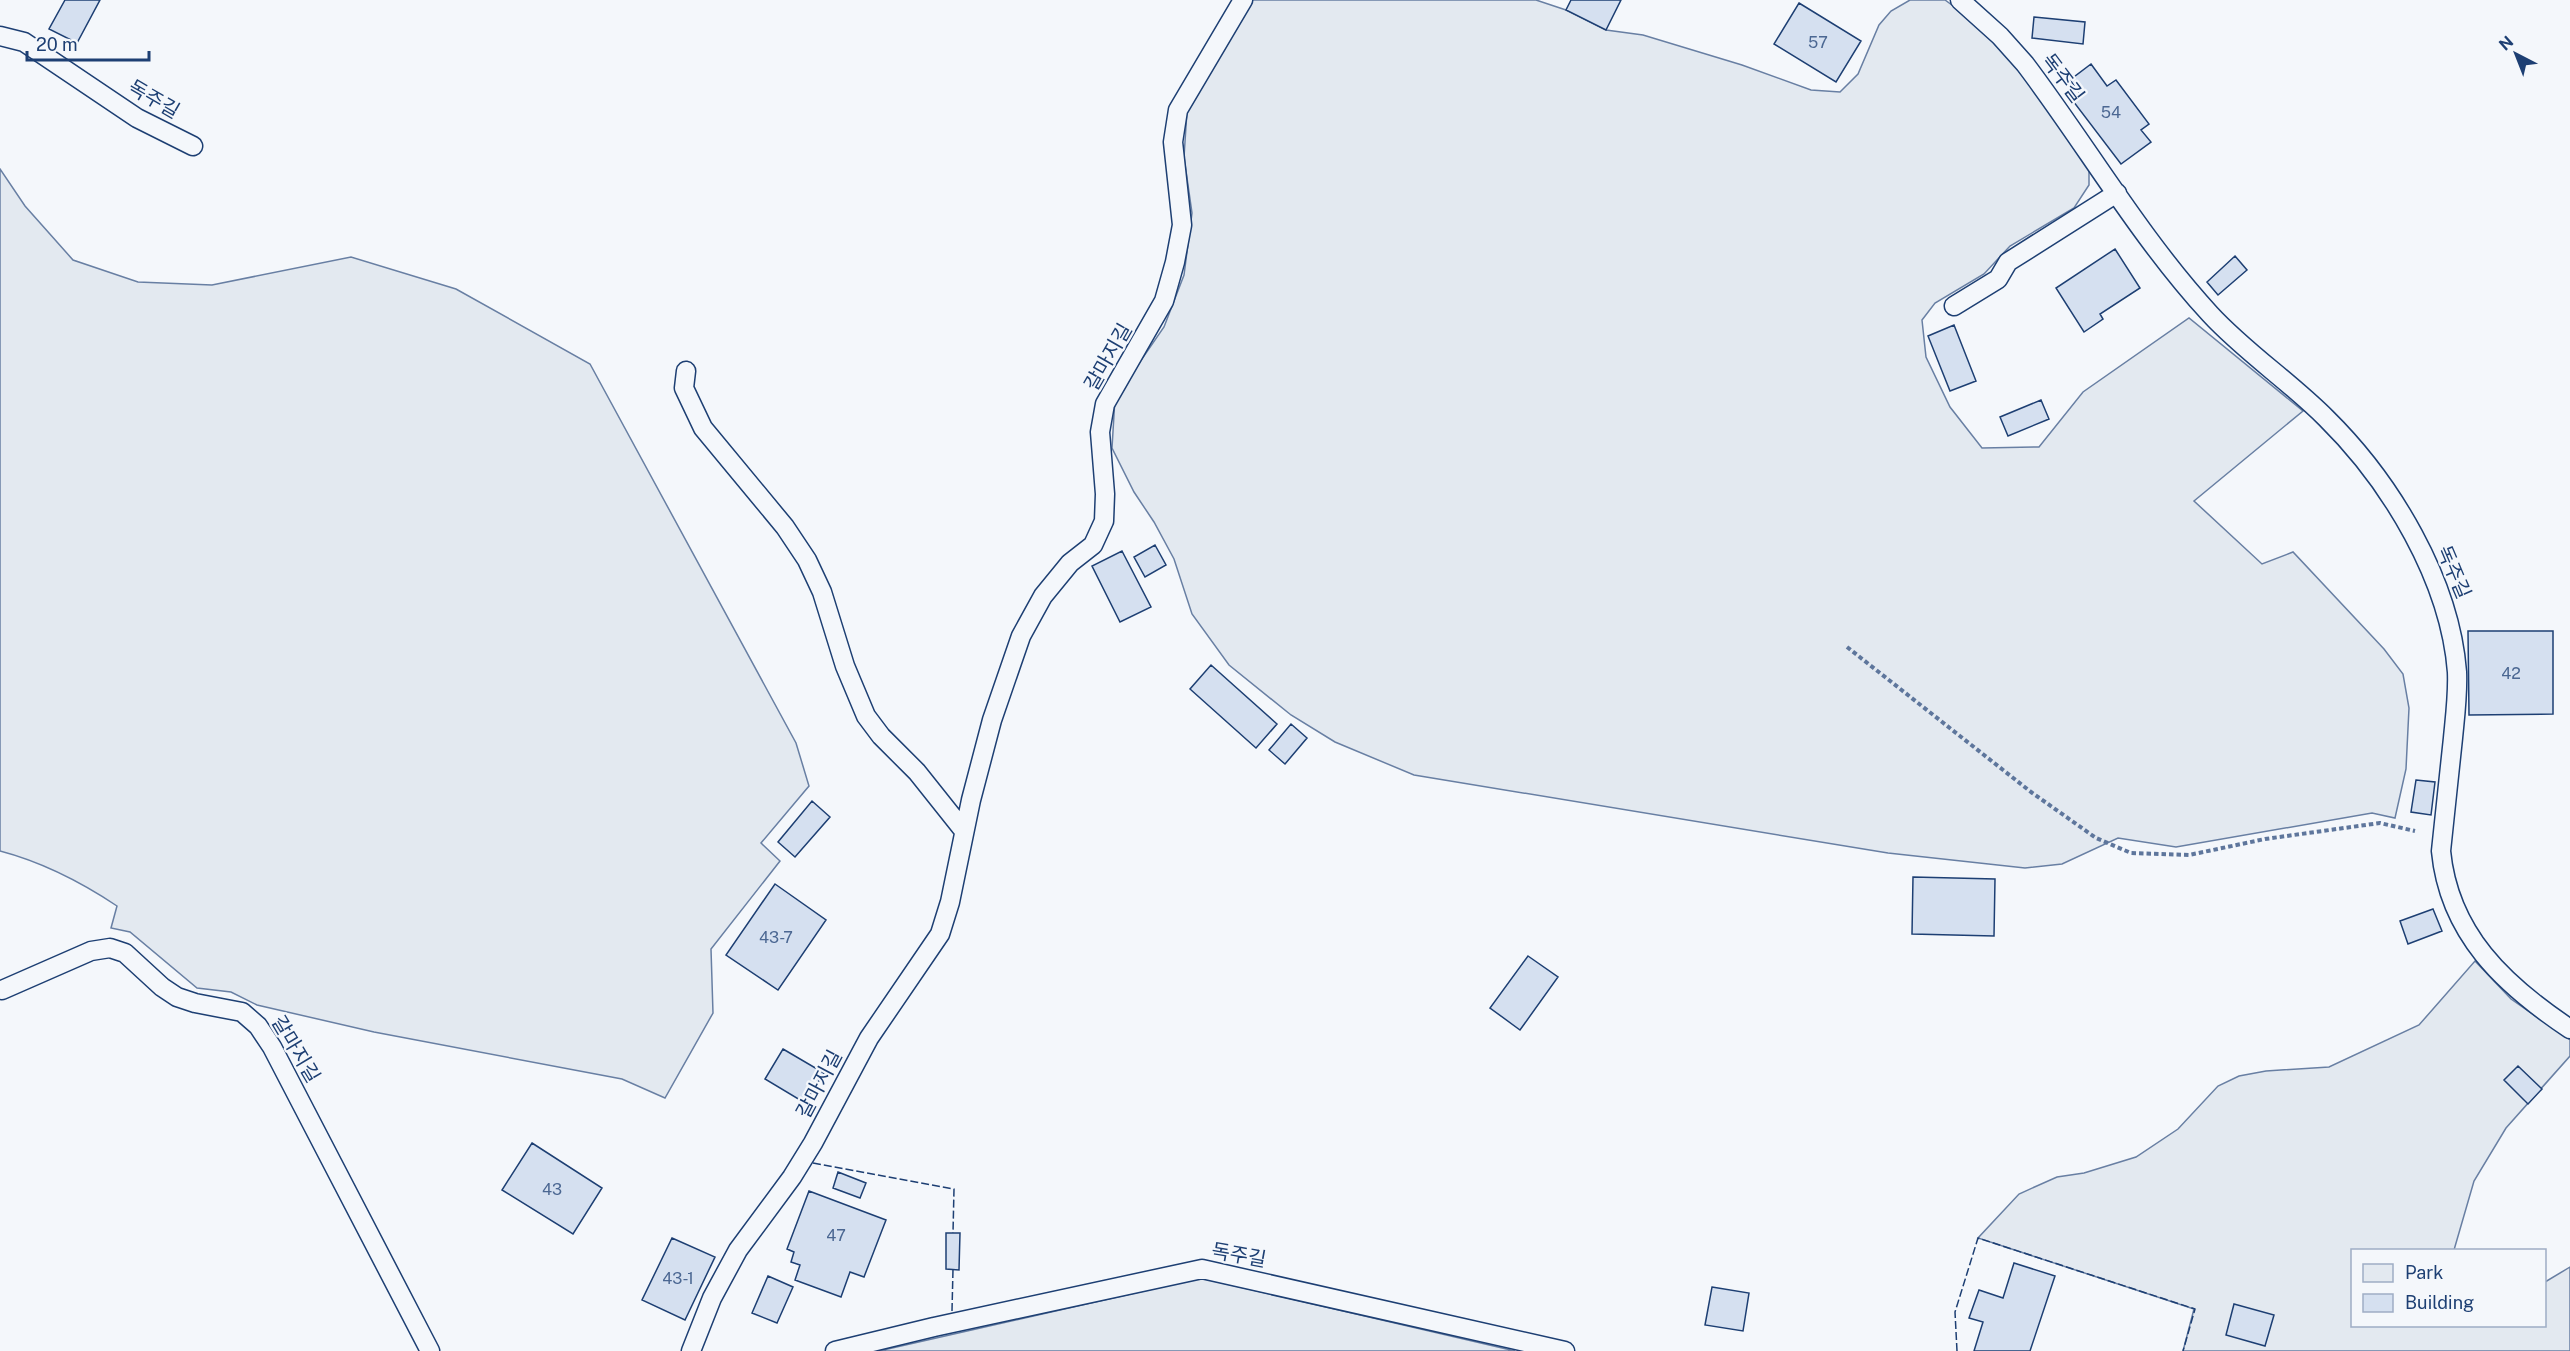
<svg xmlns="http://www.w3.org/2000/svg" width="2570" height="1351" font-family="'Public Sans','Noto Sans KR',sans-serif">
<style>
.green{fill:#e3e9f0;stroke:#687fa3;stroke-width:1.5}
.building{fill:#d5e0f0;stroke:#1d3f73;stroke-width:1.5}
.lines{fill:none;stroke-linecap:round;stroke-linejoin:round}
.lane-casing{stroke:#1d3f73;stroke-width:21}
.path{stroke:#5e769c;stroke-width:4;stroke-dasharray:4.5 3;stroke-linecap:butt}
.lane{stroke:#f4f7fb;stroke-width:18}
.fence{stroke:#1d3f73;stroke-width:1.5;stroke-dasharray:8 3;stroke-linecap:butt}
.labels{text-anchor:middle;stroke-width:4.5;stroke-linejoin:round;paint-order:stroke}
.number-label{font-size:16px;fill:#4b6792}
.street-label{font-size:20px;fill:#1d3f73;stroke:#f4f7fb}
</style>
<rect width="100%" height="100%" fill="#f4f7fb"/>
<path class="green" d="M1252,0H1536L1566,10L1606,30L1643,35L1742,65L1811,90L1840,92L1858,74L1879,25L1891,11L1910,0H1945L1971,19L2004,53L2032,86L2084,157L2089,171V185L2074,208L2010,246L1984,274L1935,303L1922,320L1926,357L1950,407L1982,448L2039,447L2083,392L2189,318L2303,411L2194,501L2262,564L2293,552L2384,649L2403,674L2409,708L2406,769L2395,818L2372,813L2176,847L2118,838L2062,864L2025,868L1888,853L1414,775L1335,742L1291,715L1229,665L1192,614L1174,559L1154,522L1134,492L1112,448L1115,398L1164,327L1184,275L1192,213L1184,157L1187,111Z
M0,169L25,206L73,260L138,282L212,285L351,257L456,289L590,364L796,743L809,786L761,843L780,861L711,949L713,1013L665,1098L622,1079L374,1032L257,1005L231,992L197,988L130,932L111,928L117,906C81,882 42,862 0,851Z
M2475,961L2511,999L2570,1040V1056L2506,1128L2474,1181L2454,1250H2352V1326H2544L2545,1282L2570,1267V1351H2183L2194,1309L1978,1238L2019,1194L2057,1177L2084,1173L2136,1157L2178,1129L2218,1086L2239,1076L2266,1071L2329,1067L2419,1025Z
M1201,1278L1515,1351H879Z"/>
<path class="building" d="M65,0H100L77,43L49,29Z
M1571,0H1621L1606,30L1566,10Z
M1799,3L1861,41L1836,82L1774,44Z
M2034,17L2085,22L2083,44L2032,38Z
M2091,64L2107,86L2116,80L2149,124L2141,130L2151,142L2121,164L2073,101L2081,95L2070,80Z
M2115,249L2140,288L2100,314L2103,319L2084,332L2056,288Z
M2235,256L2247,270L2218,295L2207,282Z
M1954,325L1976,381L1950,391L1928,336Z
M2041,400L2049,419L2008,436L2000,417Z
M1155,545L1166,565L1145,577L1134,557Z
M1122,551L1151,607L1120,622L1092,566Z
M2468,631H2553V714L2469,715Z
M1211,665L1277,724L1256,748L1190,689Z
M1291,724L1307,738L1285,764L1269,750Z
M2416,780L2435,782L2431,815L2411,812Z
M812,801L830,817L795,857L778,842Z
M1913,877L1995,879L1994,936L1912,934Z
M775,884L826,920L778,990L726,955Z
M2433,909L2442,931L2408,944L2400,921Z
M1528,956L1558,977L1520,1030L1490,1008Z
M783,1049L824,1073L805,1103L765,1079Z
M2518,1066L2542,1089L2528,1104L2504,1080Z
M532,1143L602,1188L573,1234L502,1190Z
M838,1172L866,1183L860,1198L833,1188Z
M809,1191L886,1220L864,1277L850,1272L841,1297L795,1280L800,1265L791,1262L794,1252L787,1249Z
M946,1233H960L959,1270L946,1269Z
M672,1238L715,1257L685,1320L642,1300Z
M2014,1263L2055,1276L2030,1351H1974L1983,1322L1969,1318L1979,1290L2003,1298Z
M768,1276L793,1287L777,1323L752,1313Z
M1712,1287L1749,1293L1743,1331L1705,1325Z
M2234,1304L2274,1315L2265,1346L2226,1335Z"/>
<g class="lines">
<defs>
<path id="lane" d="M1960,0L2000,36L2025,64C2087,146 2140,238 2210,314C2245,352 2289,381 2326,418C2391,482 2450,580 2457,672C2458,694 2455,717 2453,738C2449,776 2445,813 2441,851C2449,934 2504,985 2570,1029
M0,36L24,42L137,118L193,146
M1954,306L1998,279L2008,262L2117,193
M686,371L684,388L703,428L785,527L807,560L822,592L845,666L866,716L881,736L917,772L964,831
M2,990L91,951L110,948L125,953L162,987L177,997L195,1003L242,1012L258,1026L272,1047L430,1351
M691,1351L712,1298L738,1250L792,1177L813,1143L869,1038L940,934L950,902L971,800L992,720L1021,636L1043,596L1070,563L1093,545L1104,521L1105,494L1100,432L1105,404L1164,301L1175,262L1182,225L1173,142L1178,110L1243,0
M835,1351L934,1327L1202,1269L1565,1351"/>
</defs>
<use href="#lane" class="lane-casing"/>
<path class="path" d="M1847,647L2031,792L2096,838L2131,853L2189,855L2265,839L2380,823L2415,831"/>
<use href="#lane" class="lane"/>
<path class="fence" d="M813,1163L954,1189L953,1233
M952,1311L953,1269
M1957,1351L1955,1312L1978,1238L2195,1309L2183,1351"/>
</g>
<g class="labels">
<g class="number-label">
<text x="1818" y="48">57</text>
<text x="2111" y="118">54</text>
<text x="2511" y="679">42</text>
<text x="776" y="943">43-7</text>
<text x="552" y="1195">43</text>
<text x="836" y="1241">47</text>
<text x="678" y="1284">43-1</text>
</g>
<g class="street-label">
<text transform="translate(2063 78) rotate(53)" y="7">독주길</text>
<text transform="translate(154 99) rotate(30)" y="7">독주길</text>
<text transform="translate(1108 357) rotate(-60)" y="7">갈마지길</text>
<text transform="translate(2454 572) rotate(67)" y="7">독주길</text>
<text transform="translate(296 1049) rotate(59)" y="7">갈마지길</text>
<text transform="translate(819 1084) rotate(-62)" y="7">갈마지길</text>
<text transform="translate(1239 1255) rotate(10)" y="7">독주길</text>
</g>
</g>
<rect x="2351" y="1249" width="195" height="78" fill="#f4f7fb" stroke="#9eadc5" stroke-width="1.5"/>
<rect x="2363" y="1264" width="30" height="18" fill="#e3e9f0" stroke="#9eadc5" stroke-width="1.5"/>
<text x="2405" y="1279" font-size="18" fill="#1d3f73">Park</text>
<rect x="2363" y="1294" width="30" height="18" fill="#d5e0f0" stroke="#9eadc5" stroke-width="1.5"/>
<text x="2405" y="1309" font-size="18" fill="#1d3f73">Building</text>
<g transform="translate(2516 54) rotate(318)" stroke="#f4f7fb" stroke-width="4.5" paint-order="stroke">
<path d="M0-4.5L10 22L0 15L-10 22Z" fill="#1d3f73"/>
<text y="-9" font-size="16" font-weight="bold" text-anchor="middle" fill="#1d3f73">N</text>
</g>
<path d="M27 51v9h122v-9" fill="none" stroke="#1d3f73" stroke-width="3"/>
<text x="36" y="51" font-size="18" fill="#1d3f73" stroke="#f4f7fb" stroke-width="4.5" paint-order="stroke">20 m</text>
</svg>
